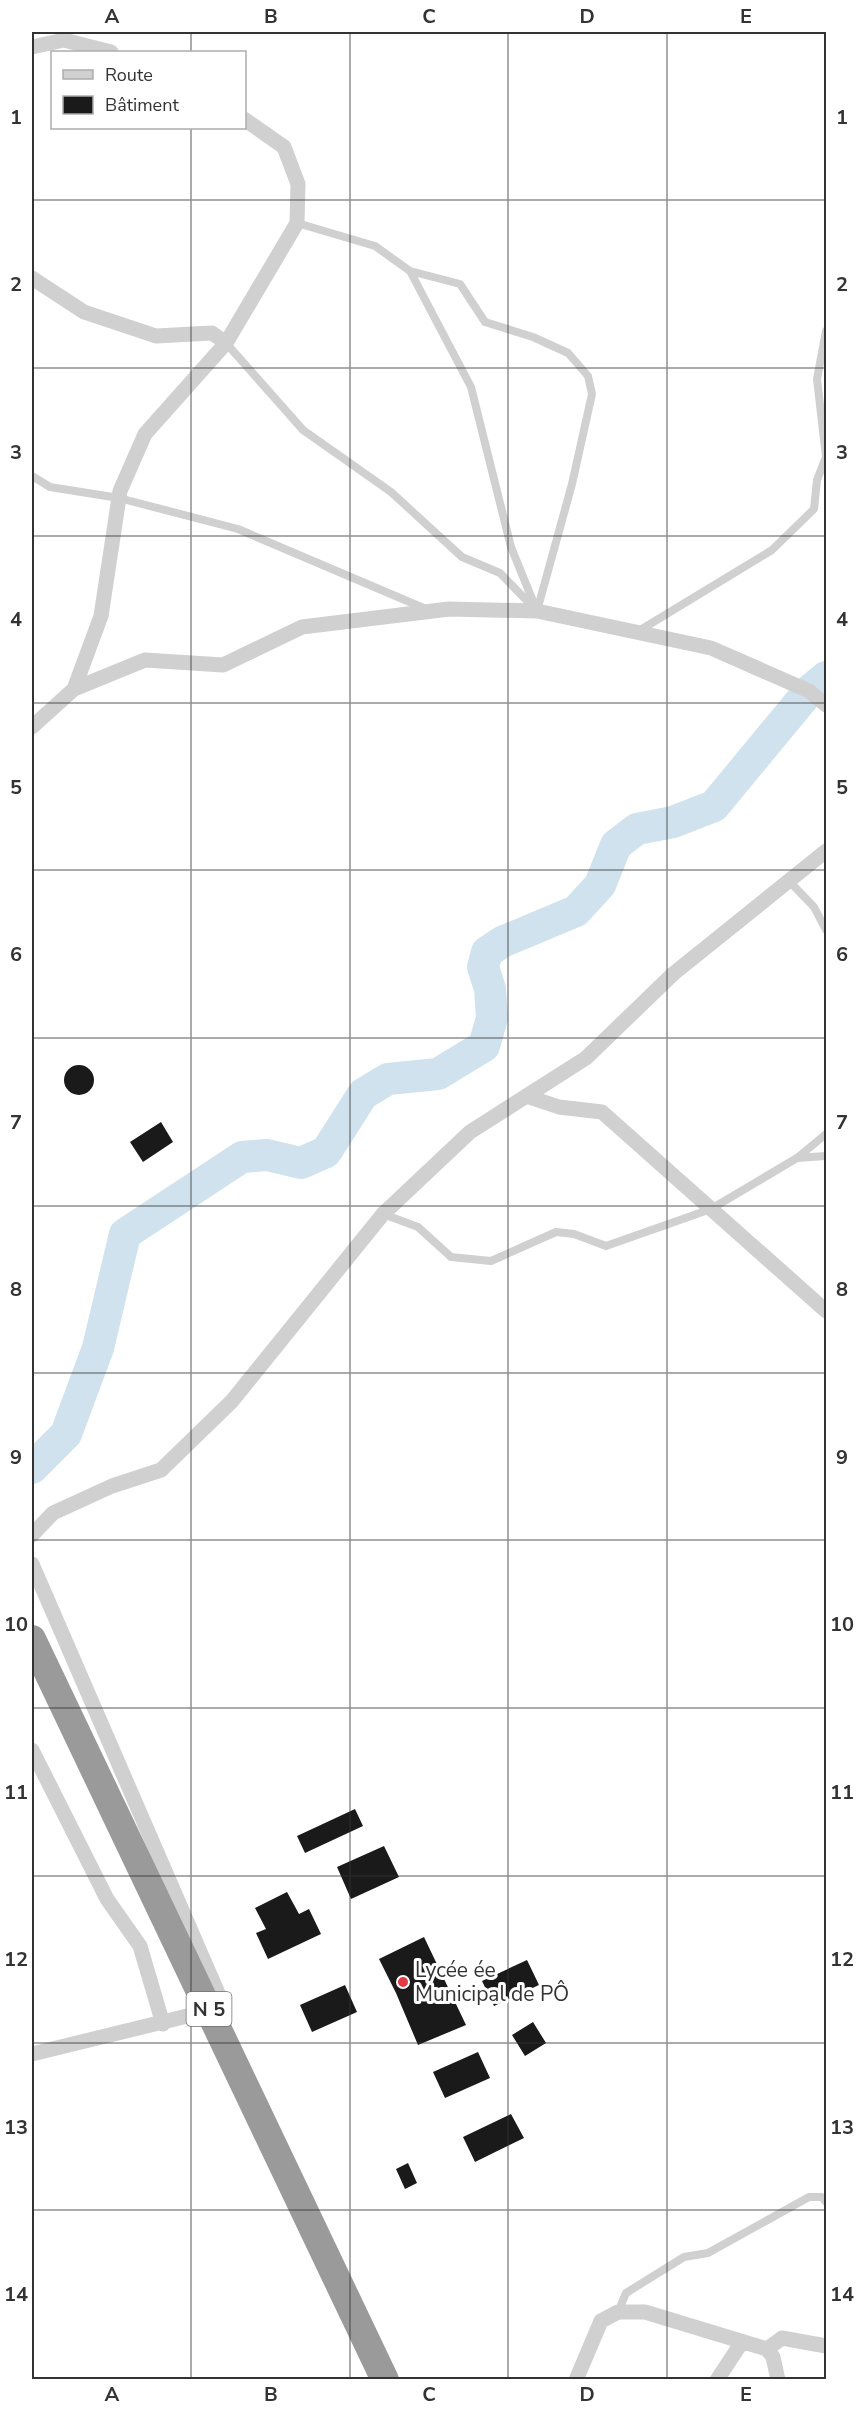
<svg xmlns="http://www.w3.org/2000/svg" width="858" height="2411" font-family="'Nunito Sans',sans-serif">
<style>
.lines{fill:none;stroke-linecap:round;stroke-linejoin:round}
.river{stroke:#cfe2ee;stroke-width:32}
.building{fill:#1a1a1a}
.lane{stroke:#d0d0d0;stroke-width:8}
.street{stroke:#d0d0d0;stroke-width:15}
.highway{stroke:#9a9a9a;stroke-width:28}
.grid{fill:none;stroke:#333;stroke-width:1.5;stroke-opacity:0.55}
.poi-dot{fill:#e63946;stroke:#fff;stroke-width:2}
.labels{text-anchor:middle;stroke-width:6;stroke-linejoin:round;paint-order:stroke}
.shield{fill:#fff;stroke:#707070;stroke-width:1.5}
.shield-label{font-size:20px;font-weight:bold;fill:#333}
.poi-label{font-size:21px;fill:#333;stroke:#fff;text-anchor:start}
.neatline{fill:none;stroke:#333;stroke-width:2}
.grid-label{font-size:20px;text-anchor:middle;font-weight:bold;fill:#333}
</style>
<rect width="100%" height="100%" fill="#fff"/>
<g class="lines">
<path class="river" d="M32,1468L66,1434L98,1348L125,1234L242,1157L267,1155L301,1163L326,1152L363,1094L388,1079L438,1074L484,1046L492,1018L490,989L483,967L487,952L502,942L576,911L600,885L616,845L637,829L673,822L714,806L809,691L826,677"/>
</g>
<path class="building" d="M64 1080a15 15 0 1 1 30 0a15 15 0 1 1-30 0Z
M161,1122L173,1142L143,1162L130,1142Z
M355,1809L363,1826L305,1853L297,1836Z
M384,1846L399,1877L351,1899L337,1867Z
M287,1892L299,1914L309,1909L321,1934L268,1959L256,1933L266,1929L255,1908Z
M424,1937L466,2025L418,2045L396,1993L379,1959Z
M527,1960L539,1985L494,2006L482,1981Z
M345,1985L357,2012L312,2032L300,2005Z
M533,2022L546,2043L525,2056L512,2035Z
M478,2052L490,2078L445,2098L433,2072Z
M511,2114L524,2138L475,2162L463,2137Z
M408,2163L417,2183L405,2189L396,2169Z"/>
<g class="lines">
<path class="lane" d="M297,223L375,246L410,271L471,387L511,547L537,611
M410,271L460,284L485,322L533,337L568,353L588,376L592,394L572,484L537,611
M226,343L303,430L391,492L462,557L500,573L534,608
M32,476L50,487L119,498L238,529L426,609
M637,632L772,550L814,509L817,480L826,457L817,379L826,331
M789,881L814,907L826,930
M797,1158L826,1156
M383,1214L418,1227L451,1257L491,1261L556,1232L574,1234L606,1246L711,1209L797,1158L826,1134
M618,2312L626,2293L684,2257L708,2253L809,2197H822L826,2202"/>
<path class="street" d="M32,47L64,40L111,52
M32,278L84,312L156,336L212,333L226,343
M74,689L101,616L120,491L145,434L226,343L297,223L298,184L284,147L244,119
M32,727L74,689L145,660L223,665L302,627L449,609L537,611L711,648L809,691L826,705
M526,1096L559,1107L602,1112L826,1311
M32,1535L53,1513L112,1486L161,1470L232,1401L383,1214L470,1132L586,1058L673,974L826,851
M32,1564L224,2007L32,2054
M32,1750L107,1899L140,1946L163,2024
M767,2349L782,2338L826,2346
M576,2380L601,2321L618,2312H645L767,2349L773,2357L778,2380
M717,2380L742,2342"/>
<path class="highway" d="M32,1639L385,2380"/>
</g>
<path class="grid" d="M191,32V52M350,32V2380M508,32V2380M667,32V2380M191,128V2380M32,200H826M32,368H826M32,536H826M32,703H826M32,870H826M32,1038H826M32,1206H826M32,1373H826M32,1540H826M32,1708H826M32,1876H826M32,2043H826M32,2210H826"/>
<circle class="poi-dot" cx="403" cy="1982" r="6"/>
<g class="labels">
<rect class="shield" x="186.5" y="1992" width="45" height="34" rx="4.5"/>
<g class="shield-label">
<text x="209" y="2016">N 5</text>
</g>
<g class="poi-label">
<text x="415" y="1977">Lycée ée<tspan x="415" dy="24">Municipal de PÔ</tspan></text>
</g>
</g>
<rect width="858" height="2411" fill="none" stroke="#ffffff" stroke-width="66"/>
<rect x="51" y="51" width="195" height="78" fill="#ffffff" stroke="#adadad" stroke-width="1.5"/>
<rect x="63" y="70" width="30" height="9" fill="#d0d0d0" stroke="#adadad" stroke-width="1.5"/>
<text x="105" y="81" font-size="18" fill="#333333">Route</text>
<rect x="63" y="96" width="30" height="18" fill="#1a1a1a" stroke="#adadad" stroke-width="1.5"/>
<text x="105" y="111" font-size="18" fill="#333333">Bâtiment</text>
<rect x="33" y="33" width="792" height="2345" class="neatline"/>
<g class="grid-label">
<text x="112" y="23">A</text>
<text x="271" y="23">B</text>
<text x="429" y="23">C</text>
<text x="587" y="23">D</text>
<text x="746" y="23">E</text>
<text x="16" y="124">1</text>
<text x="842" y="124">1</text>
<text x="16" y="291">2</text>
<text x="842" y="291">2</text>
<text x="16" y="459">3</text>
<text x="842" y="459">3</text>
<text x="16" y="626">4</text>
<text x="842" y="626">4</text>
<text x="16" y="794">5</text>
<text x="842" y="794">5</text>
<text x="16" y="961">6</text>
<text x="842" y="961">6</text>
<text x="16" y="1129">7</text>
<text x="842" y="1129">7</text>
<text x="16" y="1296">8</text>
<text x="842" y="1296">8</text>
<text x="16" y="1464">9</text>
<text x="842" y="1464">9</text>
<text x="16" y="1631">10</text>
<text x="842" y="1631">10</text>
<text x="16" y="1799">11</text>
<text x="842" y="1799">11</text>
<text x="16" y="1966">12</text>
<text x="842" y="1966">12</text>
<text x="16" y="2134">13</text>
<text x="842" y="2134">13</text>
<text x="16" y="2301">14</text>
<text x="842" y="2301">14</text>
<text x="112" y="2401">A</text>
<text x="271" y="2401">B</text>
<text x="429" y="2401">C</text>
<text x="587" y="2401">D</text>
<text x="746" y="2401">E</text>
</g>
</svg>
